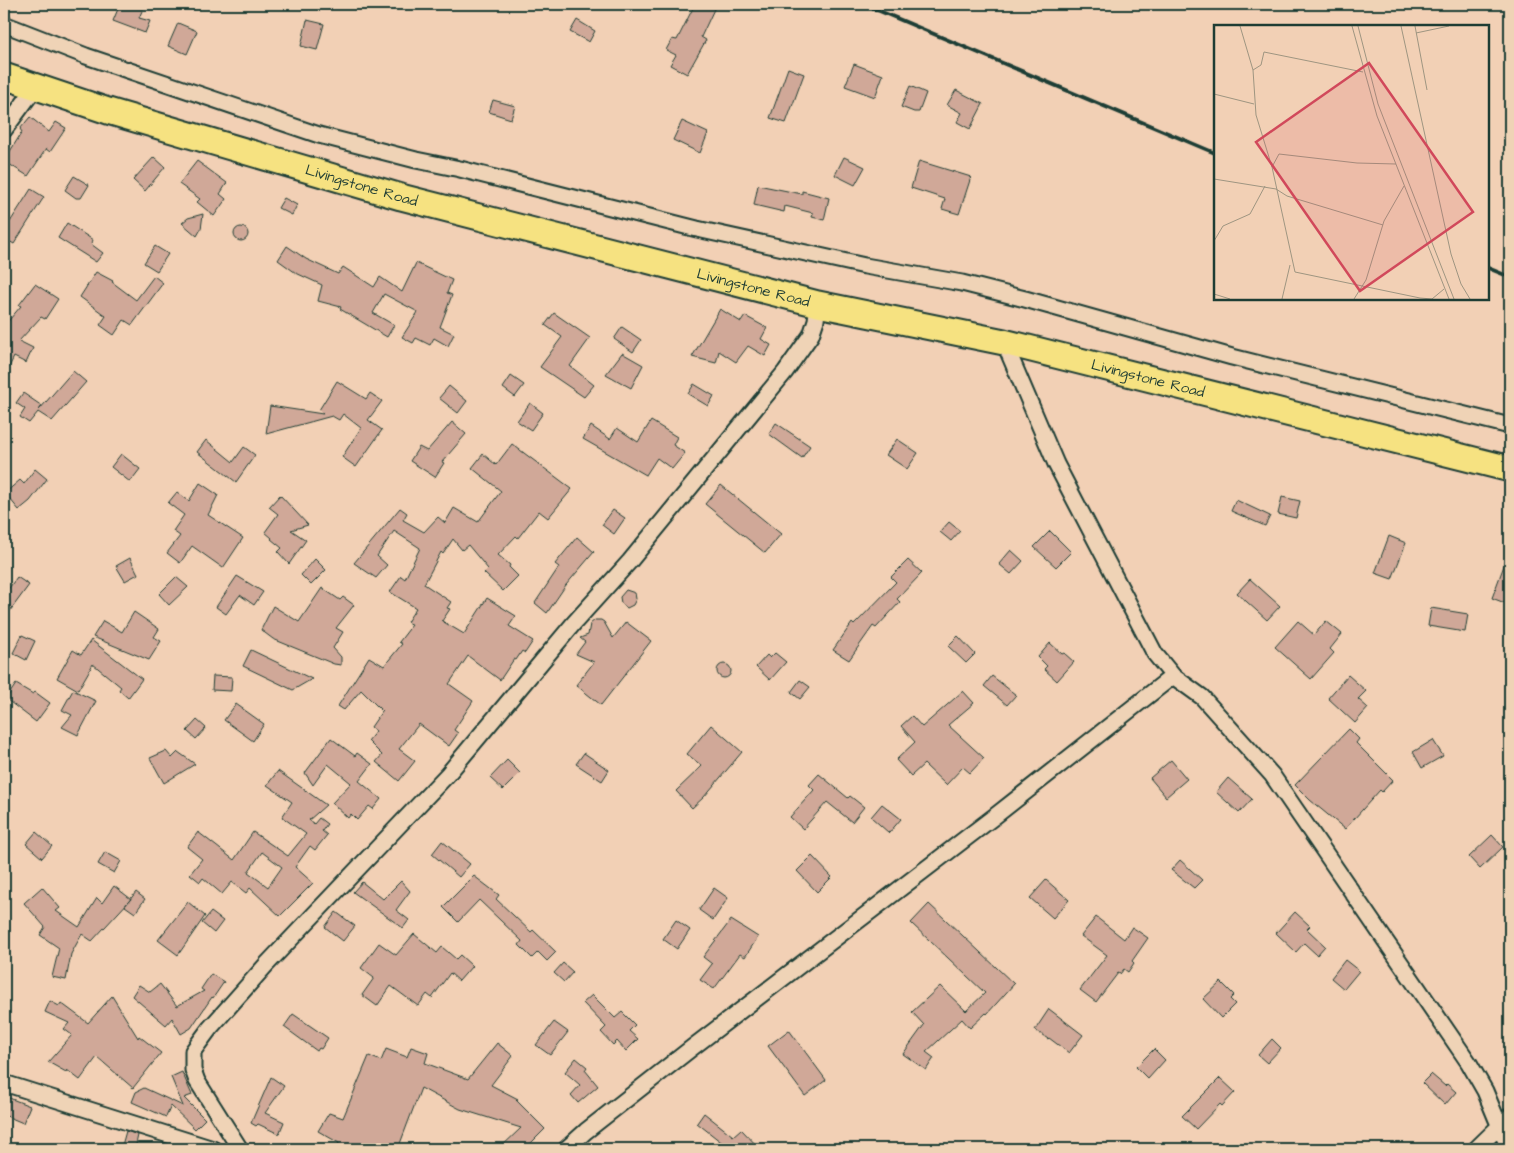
<svg xmlns="http://www.w3.org/2000/svg" width="1514" height="1153" font-family="'Architects Daughter',sans-serif">
<style>
.building{fill:#d0a898;stroke:#1f3d34;fill-rule:evenodd}
.lines{fill:none;stroke-linecap:round;stroke-linejoin:round}
.minor-casing{stroke:#1f3d34;stroke-width:19}
.trunk-casing{stroke:#1f3d34;stroke-width:29}
.minor{stroke:#efd3b6;stroke-width:15}
.trunk{stroke:#f6e281;stroke-width:25}
.rail{stroke:#1f3d34;stroke-width:4}
.labels{text-anchor:middle;stroke-width:4;stroke-linejoin:round;paint-order:stroke}
.street-label{font-size:15px;fill:#1f3d34;stroke:#efd3b6}
.inset-road{fill:none;stroke:#9e9581;stroke-width:1}
.view{fill:#d1495b;fill-opacity:0.15;stroke:#d1495b;stroke-width:2.5}
.inset-edge{fill:none;stroke:#1f3d34;stroke-width:2.5}
</style>
<rect width="100%" height="100%" fill="#f2d0b5"/>
<filter id="ink" filterUnits="userSpaceOnUse"><feTurbulence type="fractalNoise" baseFrequency=".02" numOctaves="2"/><feDisplacementMap in="SourceGraphic" scale="10" xChannelSelector="R" yChannelSelector="G"/><feConvolveMatrix kernelMatrix="1 2 1 2 8 2 1 2 1" color-interpolation-filters="sRGB"/></filter>
<g filter="url(#ink)">
<path class="building" d="M120,4H145L139,18L150,21L145,33L113,21Z
M695,4H709L715,7L701,37L706,40L687,74L670,65L676,55L666,50L672,39L677,40Z
M307,20L324,24L317,50L301,46Z
M577,20L595,31L589,42L570,32Z
M178,23L197,31L187,54L168,46Z
M854,64L883,75L875,97L845,86Z
M788,68L804,74L786,123L770,118Z
M910,86L926,93L919,112H914L901,107Z
M956,90L983,104L970,129L957,122L962,113L947,105Z
M493,100L515,106L511,119L489,112Z
M30,117L49,132L56,122L66,128L50,152L46,149L28,176L4,161L22,132L20,129Z
M682,121L708,133L700,153L673,140Z
M154,157L165,167L145,191L133,180Z
M844,157L865,167L855,185L835,175Z
M197,161L227,183L220,194L226,199L214,216L197,202L200,199L179,184Z
M919,161L971,177L959,214L942,209L945,199L911,188Z
M74,176L89,185L81,198H76L65,190Z
M758,185L802,194V191L829,198L824,220L812,217L813,213L785,206L784,212L754,205Z
M31,189L44,197L14,244L4,238V218L10,222Z
M284,198L297,205L292,215L278,208Z
M203,214L201,229L197,236L182,223L188,218Z
M67,223L93,240L91,244L103,253L96,262L58,238Z
M234 234a7 7 0 1 1 14 0a7 7 0 1 1-14 0Z
M155,246L168,254L157,271L144,263Z
M287,246L306,259L338,274L343,267L374,287L380,277L402,292L416,263L452,280L447,293L452,295L440,327L454,334L448,346L434,338L430,345L416,338L413,343L402,337L418,312L384,294L373,313L394,325L387,337L340,309L341,307L318,301L322,285L296,273L278,260Z
M96,272L113,281L112,282L136,300L154,276L163,283L132,325L124,320L114,335L100,325L106,316L80,297Z
M35,284L58,299L45,319L41,317L19,341L33,348L26,363L14,357L4,377V326L21,306L19,305Z
M720,309L741,322L745,316L767,328L761,339L771,345L765,356L748,346L736,362L719,351L716,363L692,357Z
M554,313L590,338L570,366L594,385L584,397L540,367L562,337L545,325Z
M622,327L641,340L633,352L614,339Z
M622,353L643,365L631,388L606,374Z
M73,371L86,382L52,421L38,412L29,423L20,417L25,409L16,403L23,393L42,406L39,410Z
M511,376L524,385L515,397L503,388Z
M337,381L366,399L370,393L382,401L368,420L382,430L356,467L342,457L361,428L343,414L339,420L332,416L266,434L270,406L323,414L319,410Z
M694,384L714,396L708,406L688,394Z
M449,386L467,401L458,413L439,398Z
M530,403L543,413L531,430L517,421Z
M651,421L677,437L673,445L685,453L672,469L657,458L646,475L583,439L591,426L610,439L617,428L638,442Z
M452,422L466,434L442,462L444,463L435,477L410,461L419,447L427,451Z
M776,423L810,446L802,458L769,434Z
M897,439L918,453L907,469L886,455Z
M206,440L233,462L244,447L255,455L236,482L197,452Z
M512,444L572,489L548,518L539,511L518,538L516,536L498,555L510,565L509,567L518,576L503,591L484,573L488,569L468,545L462,550L453,539L443,554L441,552L424,584L451,602L447,608L450,609L442,621L464,634L487,598L516,616L509,626L533,641L525,653L522,651L516,660L514,659L500,680L468,656L449,684L473,701L454,730L458,733L449,746L419,724L399,749L415,761L399,781L376,762L382,755L368,741L376,731L371,727L382,711L361,690L344,710L338,706L369,657L384,666L402,644L399,642L412,625L407,622L416,608L390,592L401,576L405,579L420,548L394,531L377,556L387,565L376,578L354,563L400,508L407,513L403,520L424,532L438,517L445,523L454,508L478,522L501,491L472,468L483,454L496,465Z
M121,454L140,469L130,482L111,467Z
M35,469L47,479L30,501L19,510L5,493L20,480L24,484Z
M200,483L218,495L208,515L243,538L223,568L192,546L180,563L167,553L180,536L173,531L184,515L168,503L177,492L189,501Z
M721,485L781,534L765,553L705,504Z
M280,495L308,525L291,530L306,540L289,564L278,552L282,548L271,539L272,538L265,532L278,514L269,507Z
M1282,497L1300,501L1296,518L1278,514Z
M1236,500L1270,516L1265,526L1231,511Z
M613,510L625,518L614,534L602,525Z
M949,522L960,531L951,541L940,532Z
M1050,531L1071,552L1056,567L1034,547Z
M1389,536L1406,543L1392,579L1375,573Z
M577,537L594,552L566,585L547,613L535,603L559,567L555,564Z
M1011,550L1023,561L1011,574L999,564Z
M1509,552H1510V605L1492,598Z
M130,558L138,574L125,581L116,566Z
M315,559L326,570L311,585L301,575Z
M908,560L922,573L897,599L900,602L876,628L873,626L849,660L833,650L852,623L854,625L896,582L891,577Z
M237,576L263,592L254,605L240,595L226,614L216,607Z
M17,577L29,585L4,619V595Z
M176,577L188,587L169,605L159,594Z
M1250,579L1280,606L1267,620L1237,593Z
M322,588L340,600L343,597L354,605L336,628L343,632L333,648L341,657V665L334,664L273,639L261,630L273,606L299,622Z
M626,590L635,593L636,599L633,605L627,608L621,603L620,597Z
M1431,608L1468,614L1465,632L1428,626Z
M134,612L159,629L154,637L161,641L149,660L93,637L103,621L122,632Z
M595,620H601L604,622L613,638L626,622L651,641L601,705L576,685L594,662L576,654L585,642L580,638L588,635L590,624Z
M1298,621L1314,635L1326,621L1342,634L1330,649L1334,653L1311,679L1275,647Z
M22,635L35,641L26,660L13,653Z
M958,636L975,654L966,663L948,646Z
M91,640L142,679L128,698L119,690L121,687L93,664L78,690L57,678L73,650L81,655Z
M1050,643L1062,654L1064,653L1074,662L1057,681L1044,669L1047,666L1038,657Z
M251,650L312,679L293,690L243,666Z
M775,653L786,662L770,680L756,667L767,655L770,658Z
M717 671a7 7 0 1 1 14 0a7 7 0 1 1-14 0Z
M1348,675L1366,691L1358,699L1368,708L1355,723L1328,698Z
M213,676L232,677L231,691L212,690Z
M992,676L1016,695L1007,705L984,686Z
M800,680L810,687L800,699L791,692Z
M16,684L33,694L35,692L50,703L36,722L6,699Z
M73,690L96,701L78,735L62,727L72,715L62,710Z
M963,691L974,703L948,725L984,758L970,773L963,767L946,785L924,764L911,776L896,760L915,742L901,726L912,716L922,727Z
M236,704L264,724L253,741L224,720Z
M197,720L206,728L196,739L187,731Z
M711,725L742,752L704,797L692,808L676,791L702,766L687,754Z
M1349,729L1359,739L1356,743L1393,780L1382,792L1380,790L1345,829L1310,800L1295,785Z
M331,738L355,756L357,753L372,764L359,781L381,799L373,809L369,806L357,820L351,814L348,818L332,803L351,783L328,764L313,785L305,773Z
M1433,740L1443,756L1422,768L1413,752Z
M166,751L172,758L178,752L195,764L164,783L150,758Z
M584,753L609,770L602,781L576,764Z
M507,760L520,773L503,790L490,778Z
M1171,760L1187,779L1166,797L1150,778Z
M278,771L326,805L309,820L314,824L319,818L327,824L322,831L327,835L315,850L310,846L295,867L313,883L280,916L250,888L246,893L232,882L222,894L203,878L200,882L190,874L202,859L187,847L198,832L234,860L253,832L288,856L306,834L282,817L292,802L267,785ZM262,852L282,867L268,887L248,872Z
M819,774L848,798L850,796L864,807L852,822L827,802L803,829L790,817L814,790L809,785Z
M1228,778L1252,799L1239,813L1216,792Z
M882,804L901,819L889,833L871,817Z
M36,832L52,846L42,858L26,844Z
M1492,835L1503,847L1480,869L1469,857Z
M442,841L470,864L459,877L432,854Z
M105,852L121,861L114,873L98,864Z
M812,856L832,877L817,892L797,871Z
M1180,860L1202,880L1194,888L1171,870Z
M474,876L499,895L496,899L531,932L533,930L556,952L547,961L538,952L532,958L519,945L522,941L479,900L458,922L443,907Z
M1046,880L1069,900L1053,918L1030,898Z
M401,881L410,891L396,910L409,920L403,928L353,892L362,882L383,899Z
M114,886L131,899L92,941L82,934L71,954L66,980L52,977L59,948L40,935L45,927L24,903L42,887L60,908L56,911L79,927L97,898L102,903Z
M714,888L728,898L713,920L699,910Z
M136,892L145,899L135,913L125,906Z
M188,902L205,916L178,955L158,940Z
M929,904L1014,984L987,1014L986,1013L970,1028L962,1019L926,1052L934,1058L926,1070L903,1054L924,1025L912,1012L940,986L966,1011L985,993L911,923Z
M211,912L223,921L214,933L202,923Z
M336,912L355,926L343,941L325,927Z
M1295,912L1310,926L1307,929L1325,946L1317,955L1304,943L1296,952L1276,933Z
M1096,917L1124,939L1132,927L1148,938L1132,961L1134,963L1128,972L1124,969L1120,974L1118,973L1096,1002L1080,990L1107,955L1081,936Z
M676,920L690,930L677,949L663,939Z
M731,920L758,937L745,957L740,954L714,989L700,980L712,964L703,957Z
M414,934L437,953L442,947L456,959L460,955L472,966L459,981L450,973L432,998L427,994L418,1006L391,986L377,1006L362,995L374,978L361,968L379,943L396,955Z
M1345,960L1359,971L1344,989L1331,978Z
M563,963L573,972L564,982L554,973Z
M211,974L224,982L213,998L212,997L191,1028L181,1034L172,1018L166,1025L132,996L139,985L150,992L160,984L177,1006L204,991L201,989Z
M1221,982L1234,995L1230,999L1235,1004L1221,1018L1203,999Z
M592,995L615,1018L622,1012L635,1025L629,1031L638,1039L626,1051L617,1041L613,1045L601,1032L606,1027L583,1003Z
M112,996L138,1038L139,1036L161,1053L133,1088L97,1057L80,1080L67,1070L66,1072L48,1062L72,1035L64,1029L69,1023L45,1012L50,1001L59,1006L61,1003L88,1023Z
M1049,1009L1083,1035L1069,1053L1049,1038L1048,1039L1035,1030Z
M293,1014L328,1038L321,1049L319,1048L317,1051L284,1027Z
M554,1022L568,1032L550,1055L536,1045Z
M789,1030L826,1080L805,1096L768,1046Z
M1272,1039L1281,1048L1267,1063L1258,1055Z
M497,1043L513,1056L491,1085L518,1099L516,1100L545,1129L525,1149H499L521,1128L460,1109L421,1088L398,1149H337L339,1143L318,1131L329,1113L343,1118L369,1056L381,1061L386,1049L407,1057L411,1047L428,1053L425,1063L468,1079Z
M1154,1049L1165,1060L1148,1079L1136,1067Z
M576,1058L587,1067L585,1070L598,1086L578,1103L571,1095L580,1085L565,1072Z
M182,1072L192,1095L184,1098L205,1119L195,1129L171,1106L166,1117L132,1102L136,1092L144,1088L183,1106L171,1077Z
M1431,1074L1445,1086L1447,1084L1456,1092L1445,1105L1422,1083Z
M271,1077L284,1086L265,1113L284,1122L279,1134L258,1124L256,1126L251,1123Z
M1220,1078L1235,1092L1222,1106L1220,1104L1196,1129L1182,1116Z
M4,1096L30,1106L23,1123L4,1115Z
M704,1113L733,1136L741,1129L760,1149H720L725,1145L697,1123Z
M126,1131L138,1135L135,1149H121Z"/>
<g class="lines">
<defs>
<path id="minor" d="M4,24L86,56L319,135L416,160L460,169L697,229L865,266L962,283L1025,299L1232,357L1510,426
M4,130L35,88
M1004,342L1056,464L1155,654L1173,676L1202,697L1272,775L1469,1063L1485,1091L1509,1149
M4,1083L213,1149
M240,1149L197,1081L193,1070V1051L210,1028L266,965L447,775L574,623L630,561L785,372L811,335L816,320L818,304
M566,1149L586,1131L693,1047L995,816L1173,676
M1476,1149L1510,1116"/>
<g id="trunk">
<path id="s1" d="M4,76L108,111L401,197L818,304L1004,342L1510,469"/>
</g>
</defs>
<use href="#minor" class="minor-casing"/>
<use href="#trunk" class="trunk-casing"/>
<use href="#minor" class="minor"/>
<use href="#trunk" class="trunk"/>
<path class="rail" d="M863,4L1215,153
M1488,268L1510,277"/>
</g>
</g>
<g class="labels">
<g class="street-label">
<text dy="5" stroke="none"><textPath href="#s1" startOffset="374">Livingstone Road</textPath></text>
<text dy="5" stroke="none"><textPath href="#s1" startOffset="779">Livingstone Road</textPath></text>
<text dy="5" stroke="none"><textPath href="#s1" startOffset="1184">Livingstone Road</textPath></text>
</g>
</g>
<g transform="translate(1214 25)">
<rect width="275" height="275" fill="#f2d0b5"/>
<path class="inset-road" d="M26,1L39,45L42,90L58,142L65,129L143,138L182,139M138,1L163,91L235,274M144,1L164,79L240,274M187,1L237,229L247,259L256,274M201,1L213,65M202,8L235,1M39,45L47,40L50,27L149,47M0,69L40,79M58,142L81,247L206,273L218,274L230,264M0,154L62,164L73,171L169,200M0,216L9,201L36,189L51,161M0,269L16,274M68,274L76,240M140,274L152,255L170,196L190,161"/>
<path class="view" d="M155,38L259,187L146,266L42,117Z"/>
<rect width="275" height="275" class="inset-edge"/>
</g>
<rect width="1514" height="1153" fill="none" stroke="#efd3b6" stroke-width="20"/>
<rect x="10" y="10" width="1494" height="1133" fill="none" stroke="#1f3d34" stroke-width="2" filter="url(#ink)"/>
</svg>
